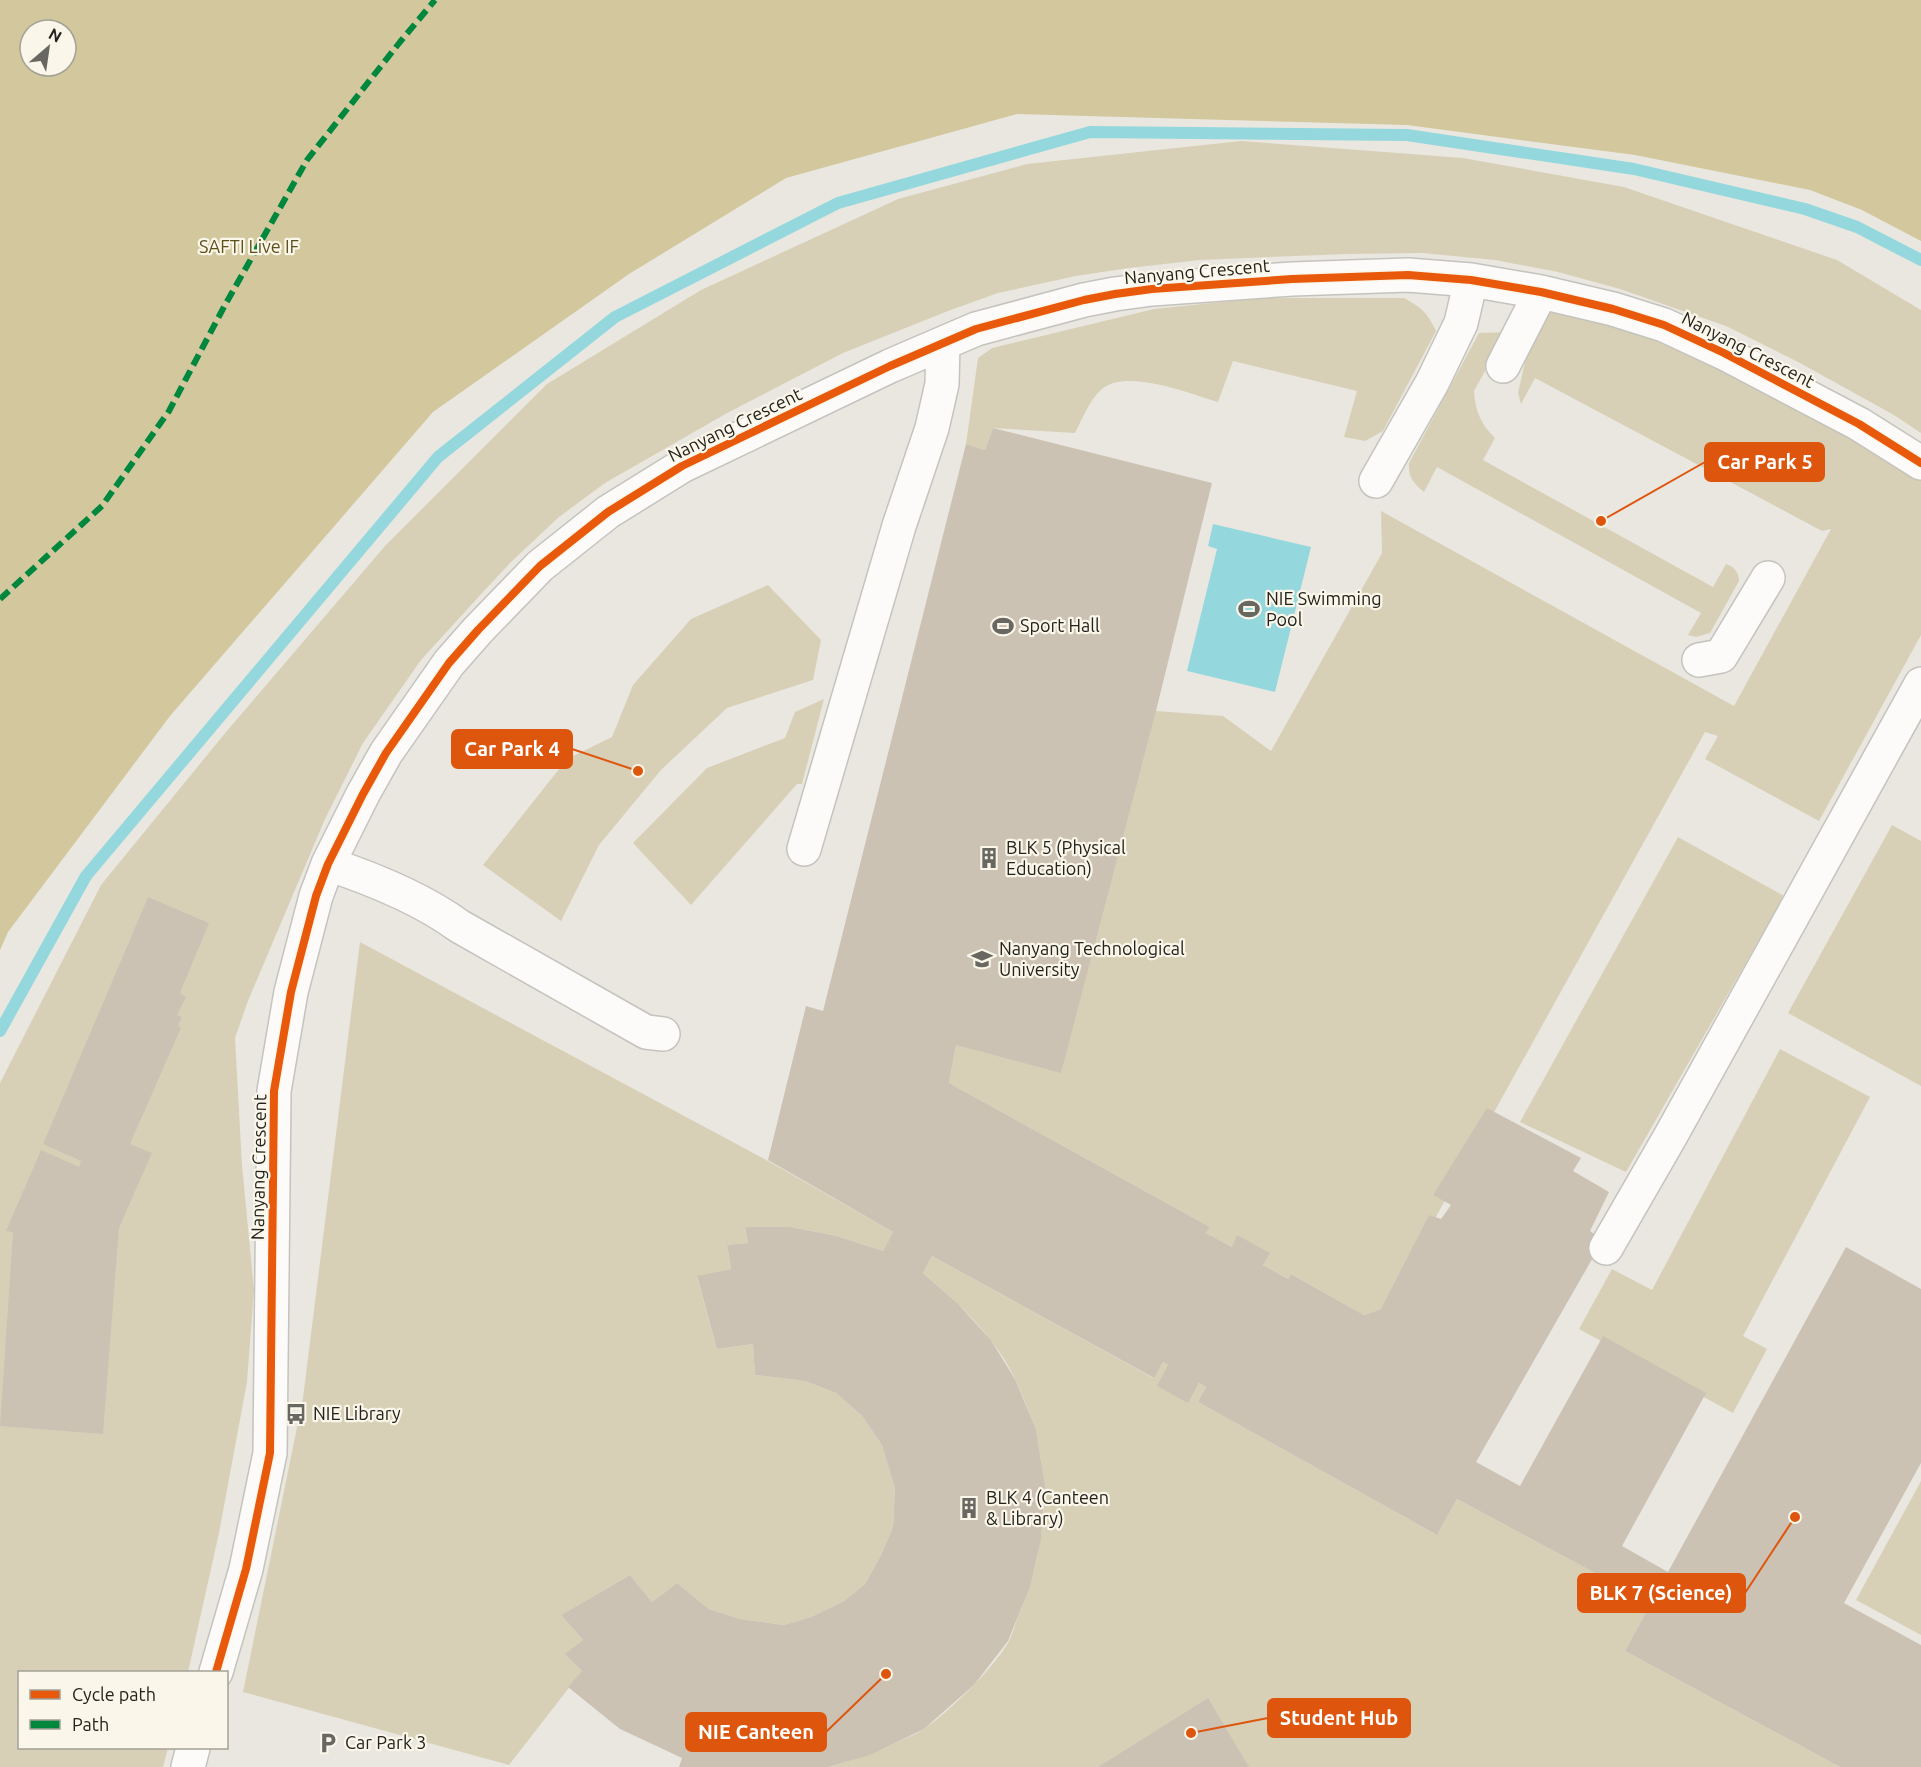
<svg xmlns="http://www.w3.org/2000/svg" width="1921" height="1767" font-family="Ubuntu,sans-serif">
<style>
.green{fill:#d8d0b6}
.forest{fill:#d3c79d;fill-rule:evenodd}
.water{fill:#94d8de}
.lines{fill:none;stroke-linecap:round;stroke-linejoin:round}
.stream{stroke:#94d8de;stroke-width:12}
.building{fill:#ccc2b4}
.minor-casing{stroke:#c4c3bd;stroke-width:36}
.minor{stroke:#fcfbfa;stroke-width:33}
.quiet{stroke:#00873e;stroke-width:6;stroke-dasharray:12 6;stroke-linecap:butt}
.cycleway-casing{stroke:#faf6e9;stroke-width:11}
.cycleway{stroke:#e8590c;stroke-width:8}
.labels{text-anchor:middle;stroke-width:4.5;stroke-linejoin:round;paint-order:stroke}
.park-label{font-size:18px;fill:#5e501a;stroke:#faf6e9}
.street-label{font-size:18px;fill:#24221d;stroke:#faf6e9}
.poi-label{font-size:18px;fill:#24221d;stroke:#faf6e9;text-anchor:start}
.leader{fill:none;stroke:#de560d;stroke-width:2}
.callout-dot{fill:#de560d;stroke:#faf6e9;stroke-width:2}
.callout{fill:#de560d;stroke:#de560d;stroke-width:2}
.callout-label{font-size:20px;text-anchor:middle;font-weight:bold;fill:#fff}
</style>
<rect width="100%" height="100%" fill="#e9e7e0"/>
<path class="green" d="M1241,141L1463,158L1624,187L1837,260L1921,310V433L1894,415L1800,363L1726,326L1620,289L1558,272L1495,260L1422,253L1346,254L1200,260L1129,268L1076,276L998,293L948,311L843,353L729,412L605,483L559,517L510,563L483,592L421,660L363,743L325,819L248,1001L235,1038L242,1165L254,1290L247,1382L219,1533L188,1672H20V1748H168L163,1767H0V1083L101,885L226,732L385,546L547,384L701,290L898,199L1027,164Z
M1541,292L1613,309L1921,463V635L1819,821L1705,759L1718,736L1705,732L1412,1260L1381,1309L1364,1315L1291,1274L1288,1279L1263,1265L1269,1254L1232,1247L1206,1233L1210,1227L949,1083L956,1045L1156,711L1223,716L1271,751L1382,553L1381,511L1734,706L1831,529L1822,531L1535,378L1521,404L1518,393Z
M1259,298H1404C1422,308 1427,312 1436,331L1383,431L1365,441L1344,437L1357,391L1233,361L1218,402C1190,394 1127,368 1102,389C1089,400 1083,418 1075,433L993,428L985,450L966,444L978,358L992,348L1154,309Z
M1507,332L1474,391C1475,410 1481,425 1495,438L1483,460L1713,587L1726,564C1735,567 1739,573 1739,581L1710,633L1696,637L1688,635L1701,613L1437,467L1424,492C1413,483 1408,477 1409,463L1479,333Z
M768,585L821,640L813,680L727,708L661,770L599,845L561,921L483,865L567,759L612,737L633,685L691,619Z
M824,699L802,784H797L691,905L633,843L707,768L785,738L795,712Z
M1892,825L1921,841V1086L1788,1013Z
M1678,837L1784,896L1626,1172L1520,1122Z
M360,942L768,1161L893,1232L883,1251L837,1236L791,1227H745L748,1243L727,1245L731,1269L697,1277L717,1349L753,1344L755,1375L805,1381L836,1393L862,1416L882,1445L895,1489L893,1527L881,1555L865,1584L844,1601L811,1617L784,1625L740,1619L709,1609L677,1583L652,1602L630,1575L561,1615L583,1640L566,1654L582,1671L509,1765L243,1692L303,1398Z
M1780,1049L1870,1097L1743,1336L1767,1349L1733,1413L1579,1329L1612,1269L1652,1290Z
M932,1256L1153,1378L1163,1362L1168,1365L1188,1402L1199,1383L1206,1387L1198,1402L1437,1535L1457,1499L1651,1603L1625,1651L1840,1767H828C857,1759 877,1752 904,1739C911,1736 918,1733 924,1729C950,1711 994,1668 1009,1641C1014,1630 1017,1618 1022,1607C1052,1528 1052,1459 1017,1383C997,1338 959,1304 923,1273Z
M1921,1481V1635L1856,1600Z"/>
<path class="forest" d="M0,0H1921V241L1862,210L1810,190L1635,155L1407,125L1017,114L786,178L629,274L433,412L170,716L8,932L0,950ZM30,30H66V66H30Z"/>
<path class="water" d="M1213,524L1311,547L1275,692L1187,671L1217,549L1208,546Z"/>
<g class="lines">
<path class="stream" d="M0,1031L86,876L438,457L615,317L838,203L1090,132L1407,135L1634,169L1805,209L1857,227L1921,260"/>
</g>
<path class="building" d="M993,428L1212,483L1156,711L1061,1073L956,1045L949,1083L1210,1227L1206,1233L1232,1247L1237,1235L1270,1253L1263,1265L1288,1279L1291,1274L1364,1315L1381,1309L1429,1215L1441,1219L1451,1205L1433,1195L1487,1108L1581,1158L1573,1171L1609,1192L1590,1231L1603,1240L1476,1462L1520,1486L1603,1336L1706,1393L1622,1546L1668,1572L1846,1247L1921,1289V1463L1844,1603L1921,1645V1767H1840L1625,1651L1651,1603L1457,1499L1437,1535L1198,1402L1206,1387L1199,1383L1188,1403L1157,1386L1168,1365L1163,1362L1154,1378L932,1256L923,1273L957,1303L991,1340L1016,1381L1036,1430L1045,1486L1041,1540L1030,1587L1008,1641L974,1685L924,1729L870,1755L828,1767H679L682,1758L620,1729L568,1687L582,1671L565,1654L583,1640L561,1615L630,1575L652,1602L677,1583L709,1609L740,1619L784,1625L811,1617L844,1601L865,1584L881,1555L893,1527L895,1489L882,1445L862,1416L836,1393L805,1381L755,1375L753,1344L717,1349L697,1276L731,1269L727,1245L748,1243L745,1227H791L837,1236L883,1251L893,1232L768,1160L806,1006L823,1011L966,444L985,450Z
M148,897L209,923L180,993L186,997L177,1015L182,1017L178,1026L181,1028L130,1144L152,1153L119,1228L103,1434L0,1426L13,1232L6,1231L41,1150L79,1167L81,1161L43,1144Z
M1208,1698L1249,1767H1098Z"/>
<g class="lines">
<defs>
<path id="minor" d="M1503,366L1541,292
M1376,481L1432,383L1461,323L1471,280
M1699,660L1721,656L1768,578
M804,849L899,526L932,428L942,384L943,344
M328,864C373,879 421,898 459,926L646,1032L663,1034
M1606,1248L1670,1137L1921,684
M216,1672L246,1569L270,1453L274,1091L291,992L316,896L328,864L363,794L386,753L449,663L478,630L540,566L608,512L682,466L890,366L976,329L1084,300L1115,294L1152,289L1292,279L1408,275L1471,280L1541,292L1613,309L1664,325L1724,353L1859,424L1921,463
M188,1767L193,1748"/>
</defs>
<use href="#minor" class="minor-casing"/>
<use href="#minor" class="minor"/>
<path class="quiet" d="M0,599L102,506L169,411L225,305L307,160L400,42L435,0"/>
<defs>
<path id="cycleway" d="M216,1672L246,1569L270,1453L274,1091L291,992L316,896L328,864L363,794L386,753L449,663L478,630L540,566L608,512L682,466L890,366L976,329L1084,300L1115,294L1152,289L1292,279L1408,275L1471,280L1541,292L1613,309L1664,325L1724,353L1859,424L1921,463"/>
</defs>
<use href="#cycleway" class="cycleway-casing"/>
<use href="#cycleway" class="cycleway"/>
</g>
<defs>
<symbol id="stadium-bare" viewBox="-9 -9 18 18"><path d="M0-5a6.5 5 0 1 0 0 10a6.5 5 0 1 0 0-10ZM-3.5-1.8h7v3.6h-7Z" fill="#696761" stroke="#faf6e9" stroke-width="2.5" paint-order="stroke"/></symbol>
<symbol id="building-bare" viewBox="-9 -9 18 18"><path d="M-4-6H4V6H1V3H-1V6H-4ZM-2.5-4.3h1.7v1.8h-1.7ZM.8-4.3h1.7v1.8H.8ZM-2.5-1h1.7V.8h-1.7ZM.8-1h1.7V.8H.8Z" fill="#696761" stroke="#faf6e9" stroke-width="2.5" paint-order="stroke"/></symbol>
<symbol id="university-bare" viewBox="-9 -9 18 18"><path d="M0-5L7-2L0 1L-7-2ZM-4 1L0 2.5L4 1V4Q0 6-4 4Z" fill="#696761" stroke="#faf6e9" stroke-width="2.5" paint-order="stroke"/></symbol>
<symbol id="bus-bare" viewBox="-9 -9 18 18"><path d="M-5-6H5V4H4V6H2V4H-2V6H-4V4H-5ZM-3.5-4V0h7V-4ZM-3.5 1.2v1.5H-2V1.2ZM2 1.2v1.5H3.5V1.2Z" fill="#696761" stroke="#faf6e9" stroke-width="2.5" paint-order="stroke"/></symbol>
<symbol id="parking-bare" viewBox="-9 -9 18 18"><path d="M-3.5-5.5H1a3.5 3.5 0 0 1 0 7H-1V5.5H-3.5ZM-1-3.4V-.6H.8a1.4 1.4 0 0 0 0-2.8Z" fill="#696761" stroke="#faf6e9" stroke-width="2.5" paint-order="stroke"/></symbol>
</defs>
<g fill-rule="evenodd">
<use href="#stadium-bare" x="1234" y="594" width="30" height="30"/>
<use href="#stadium-bare" x="988" y="611" width="30" height="30"/>
<use href="#building-bare" x="974" y="843" width="30" height="30"/>
<use href="#university-bare" x="967" y="944" width="30" height="30"/>
<use href="#bus-bare" x="281" y="1399" width="30" height="30"/>
<use href="#building-bare" x="954" y="1493" width="30" height="30"/>
<use href="#parking-bare" x="313" y="1728" width="30" height="30"/>
</g>
<g class="labels">
<g class="park-label">
<text x="249" y="253">SAFTI Live IF</text>
</g>
<g class="street-label">
<text transform="translate(1197 272) rotate(-5)" y="6">Nanyang Crescent</text>
<text transform="translate(1748 350) rotate(27)" y="6">Nanyang Crescent</text>
<text transform="translate(735 425) rotate(-26)" y="6">Nanyang Crescent</text>
<text transform="translate(259 1167) rotate(-89)" y="6">Nanyang Crescent</text>
</g>
<g class="poi-label">
<text x="1266" y="605">NIE Swimming<tspan x="1266" dy="21">Pool</tspan></text>
<text x="1020" y="632">Sport Hall</text>
<text x="1006" y="854">BLK 5 (Physical<tspan x="1006" dy="21">Education)</tspan></text>
<text x="999" y="955">Nanyang Technological<tspan x="999" dy="21">University</tspan></text>
<text x="313" y="1420">NIE Library</text>
<text x="986" y="1504">BLK 4 (Canteen<tspan x="986" dy="21">&amp; Library)</tspan></text>
<text x="345" y="1749">Car Park 3</text>
</g>
</g>
<path class="leader" d="M1601 521L1705 462M638 771L572 749M1795 1517L1745 1593M1191 1733L1268 1718M886 1674L826 1732"/>
<g class="callout-dot">
<circle cx="1601" cy="521" r="6"/>
<circle cx="638" cy="771" r="6"/>
<circle cx="1795" cy="1517" r="6"/>
<circle cx="1191" cy="1733" r="6"/>
<circle cx="886" cy="1674" r="6"/>
</g>
<g class="callout">
<rect x="1705" y="443" width="119" height="38" rx="6"/>
<rect x="452" y="730" width="120" height="38" rx="6"/>
<rect x="1578" y="1574" width="167" height="38" rx="6"/>
<rect x="1268" y="1699" width="142" height="38" rx="6"/>
<rect x="686" y="1713" width="140" height="38" rx="6"/>
</g>
<g class="callout-label">
<text x="1765" y="469">Car Park 5</text>
<text x="512" y="756">Car Park 4</text>
<text x="1661" y="1600">BLK 7 (Science)</text>
<text x="1339" y="1725">Student Hub</text>
<text x="756" y="1739">NIE Canteen</text>
</g>
<rect x="18" y="1671" width="210" height="78" fill="#faf6e9" stroke="#a4a197" stroke-width="1.5"/>
<rect x="30" y="1690" width="30" height="9" fill="#e8590c" stroke="#a4a197" stroke-width="1.5"/>
<text x="72" y="1701" font-size="18" fill="#24221d">Cycle path</text>
<rect x="30" y="1720" width="30" height="9" fill="#00873e" stroke="#a4a197" stroke-width="1.5"/>
<text x="72" y="1731" font-size="18" fill="#24221d">Path</text>
<g transform="translate(48 48) rotate(29)"><circle r="28" fill="#faf6e9" stroke="#a4a197" stroke-width="1.5"/>
<path d="M0-4.5L10 22L0 15L-10 22Z" fill="#696761"/>
<text y="-9" font-size="16" font-weight="bold" text-anchor="middle" fill="#24221d">N</text>
</g>
</svg>
